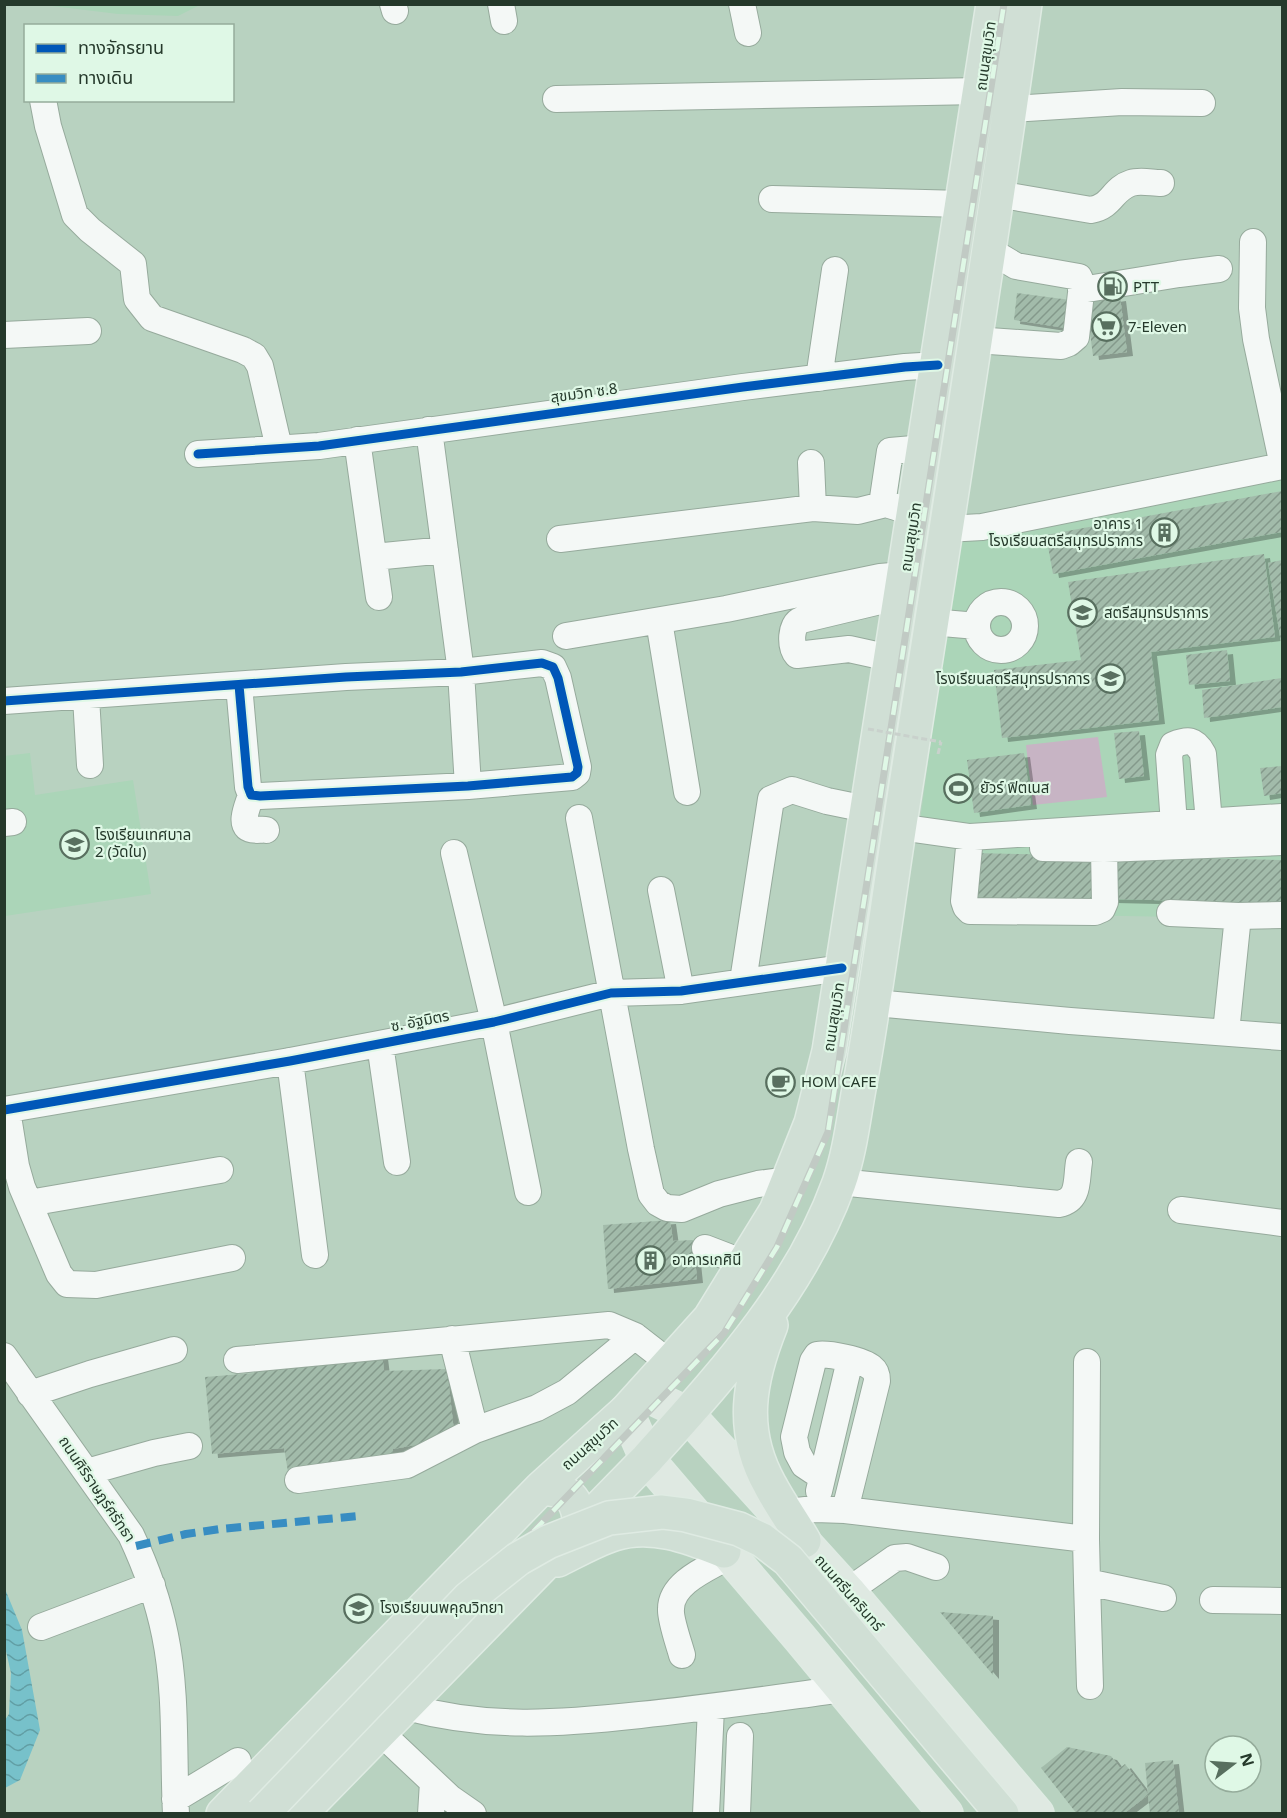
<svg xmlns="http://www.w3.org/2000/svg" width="1287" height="1818" font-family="'Noto Sans','Noto Sans Thai',sans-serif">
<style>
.built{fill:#abd5b8}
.grass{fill:#c7b4c4}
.water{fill:url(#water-waves)}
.building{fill:url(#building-hatch);filter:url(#shadow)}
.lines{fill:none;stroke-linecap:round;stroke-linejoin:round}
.minor-casing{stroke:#96aa9c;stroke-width:28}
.major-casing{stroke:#dfebe3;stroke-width:36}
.highway-casing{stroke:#dfebe3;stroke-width:36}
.path{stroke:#c9d1cc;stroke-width:3;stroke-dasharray:6 3;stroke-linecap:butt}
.minor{stroke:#f4f8f6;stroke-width:26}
.major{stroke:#dfe9e2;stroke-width:33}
.highway{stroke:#d0dfd5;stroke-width:33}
.rail-casing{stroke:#c1cac4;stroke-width:7}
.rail{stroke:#dff8e6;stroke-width:4.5;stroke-dasharray:14;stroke-linecap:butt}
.highway-bridge-casing{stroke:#dfebe3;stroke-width:36;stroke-linecap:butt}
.path-bridge{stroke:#c9d1cc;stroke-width:3;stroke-dasharray:6 3;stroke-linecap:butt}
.highway-bridge{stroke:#d0dfd5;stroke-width:33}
.quiet{stroke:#388dc2;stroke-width:8;stroke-dasharray:15 8;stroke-linecap:butt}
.cycleway-casing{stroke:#dff8e6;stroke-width:13}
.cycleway{stroke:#0057b8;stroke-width:9}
.labels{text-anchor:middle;stroke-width:4.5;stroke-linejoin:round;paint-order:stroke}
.street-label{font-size:15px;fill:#25392b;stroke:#dff8e6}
.poi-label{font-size:15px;fill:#25392b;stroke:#dff8e6;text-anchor:start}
</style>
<defs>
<pattern id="water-waves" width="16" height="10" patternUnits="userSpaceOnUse" patternTransform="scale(1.5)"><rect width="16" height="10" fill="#77c1ca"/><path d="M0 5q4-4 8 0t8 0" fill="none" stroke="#619ea4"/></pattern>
<pattern id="building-hatch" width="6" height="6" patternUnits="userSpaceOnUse" patternTransform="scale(1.5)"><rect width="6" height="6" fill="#a2bbaa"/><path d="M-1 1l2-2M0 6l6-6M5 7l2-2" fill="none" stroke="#84998b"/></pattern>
<filter id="shadow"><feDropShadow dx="6" dy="4" stdDeviation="0" flood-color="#0004"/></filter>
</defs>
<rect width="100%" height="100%" fill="#b8d2c0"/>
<path class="built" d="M44,5H200L178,16L118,14Z
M1282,476V919L962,913L979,837L920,821L959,537Z
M30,753L35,795L133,780L151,894L5,916L4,756Z"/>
<path class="grass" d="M1098,737L1107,797L1033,805L1026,745Z"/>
<path class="water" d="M5,1589L22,1630L40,1730L20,1780L5,1788V1720L9,1714L11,1673L5,1647Z"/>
<path class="building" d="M1017,293L1070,300L1066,328L1014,320Z
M1120,297L1127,352L1093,356L1086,302Z
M1282,491V532L1053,574L1046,535Z
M1264,554L1275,637L1151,652L1159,720L1002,738L994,670L1081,660L1068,582Z
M1282,560V642H1281L1268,563Z
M1227,650L1230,681L1189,685L1186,655Z
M1282,678V707L1204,718L1202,690Z
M1139,731L1144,776L1119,779L1114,733Z
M1024,753L1031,805L974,813L967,760Z
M1282,766V793L1264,796L1260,768Z
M972,853L1099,856L1098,903L971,900Z
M1111,857L1282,860V903L1110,899Z
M670,1220L673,1241L693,1240L697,1279L608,1289L603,1225Z
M382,1355L384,1371L447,1369L454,1432L437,1441L393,1449L392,1460L288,1472L284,1448L212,1454L205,1377L254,1373L255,1367Z
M940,1612L993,1616V1675Z
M1067,1747L1111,1756L1120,1768L1125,1764L1148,1794L1145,1763L1173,1760L1179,1814H1150L1148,1795L1123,1814H1077L1041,1768Z"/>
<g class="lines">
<defs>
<path id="minor" d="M393,4L395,11
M501,4L504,21
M742,4L748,33
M556,99L981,91
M43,100L48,126L75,215L90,230L133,264L137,299L152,318L243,350L254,356L260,366L279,448
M1011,109L1122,102L1202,103
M997,194L1091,210C1113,206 1112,189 1131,183C1140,180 1152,183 1161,183
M772,199L963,204
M1253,242L1252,308L1256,339L1282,461
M1081,290L1179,274L1219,269
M4,335L88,331
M975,340L1061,346L1069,343L1076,337L1082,284L1079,277L1016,266L989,250
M819,378L835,270
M429,430L461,672L468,786
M357,440L379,597
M198,454L319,446L743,387L905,367L938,365
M811,463L813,508
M886,504L883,498L890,451L925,448
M946,529L982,527L1282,466
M560,539L813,508L858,511L886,504L915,513
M374,557L445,550
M977 626a24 24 0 1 1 48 0a24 24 0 1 1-48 0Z
M659,621L687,792
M931,622L977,626
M566,636L726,609L880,577L904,575
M890,658L849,649L797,655C790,647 790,624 801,620L901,596
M86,697L90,765
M4,701L346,677L461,672L542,663L553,667L558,678L578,767L577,773L572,777L468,786L260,796L251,795L248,787L239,685
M251,795C249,803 238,825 250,829C255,831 262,829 266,830
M579,818L641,1149L651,1194L658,1203L667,1208L682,1209L719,1194L758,1184L789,1180
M4,823L13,822
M1174,824L1169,755L1173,745C1188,739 1195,739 1203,754L1209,822
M899,827L970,837L1282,817
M970,837L964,901L966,907L970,911L1095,912L1102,909L1105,902L1104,849
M1043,848L1104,849L1282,842
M454,853L494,1022L528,1192
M661,890L681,991
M1170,913L1238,916
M743,981L771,799L792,790L827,801L866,809
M875,1003L1070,1021L1282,1037
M1226,1032L1238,916L1282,915
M380,1044L397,1162
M290,1061L315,1255
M4,1110L290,1061L494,1022L611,993L681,991L842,968
M7,1110L16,1166L22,1187L59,1274L67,1284L96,1285L232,1258
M839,1182L1059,1204C1080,1200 1076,1180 1079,1162
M29,1203L220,1170
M1181,1210L1282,1223
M705,1248L744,1263
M452,1339L475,1430
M4,1356L131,1535C146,1567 158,1600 165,1635C177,1693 173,1754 176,1814
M237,1360L609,1325L635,1336L671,1364
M30,1394L90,1374L174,1350
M87,1472L154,1453L189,1446
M822,1477L804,1465L797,1452L794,1437L813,1361L817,1355C828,1353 863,1360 872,1368C876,1371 877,1376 877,1381L845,1510
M298,1480L407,1465L475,1430L537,1408L567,1392L635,1336
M819,1491L850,1360
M787,1512L815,1509L845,1510L1086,1539L1087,1362
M1086,1539L1087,1582L1163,1598
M1087,1582L1090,1686
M848,1591L895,1558L907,1557L936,1567
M1213,1600L1282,1601
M41,1627L152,1585
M682,1655C679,1644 670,1619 671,1609C671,1582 709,1568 729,1556
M406,1707C488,1729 557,1724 640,1715C708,1708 776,1698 843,1689
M380,1732L450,1798L473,1814
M175,1799L238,1761
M431,1814L433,1782
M706,1814L711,1708
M737,1814L740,1736"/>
<path id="major" d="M643,1393L687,1414L848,1591L1037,1814
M626,1411L647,1459L799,1637L946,1814"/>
<path id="highway" d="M771,1325C749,1380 739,1430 770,1485C780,1504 793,1522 804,1541
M541,1488C570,1490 578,1498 580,1527
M558,1560C576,1551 595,1540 614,1534C652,1522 689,1537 724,1551
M223,1814L541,1488L626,1411L710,1318L776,1211L811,1123L829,1051L993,4
M300,1814L647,1459C722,1375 800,1291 839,1183C851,1149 854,1113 861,1078C877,989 888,900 902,811C944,543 987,274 1025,4"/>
</defs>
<use href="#minor" class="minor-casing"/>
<use href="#major" class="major-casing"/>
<use href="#highway" class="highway-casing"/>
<path class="path" d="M938,754L941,742"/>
<use href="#minor" class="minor"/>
<use href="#major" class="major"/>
<use href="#highway" class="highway"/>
<defs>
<path id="rail" d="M262,1814L724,1333L777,1247L828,1132L1004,4"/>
</defs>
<use href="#rail" class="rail-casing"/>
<use href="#rail" class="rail"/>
<defs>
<path id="highway-bridge" d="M262,1814L469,1598L518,1559L548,1542L609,1518L662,1512L686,1515L739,1529L762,1540L788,1560L1002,1814"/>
</defs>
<use href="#highway-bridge" class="highway-bridge-casing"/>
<path class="path-bridge" d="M868,729L941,742"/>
<use href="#highway-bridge" class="highway-bridge"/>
<path class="quiet" d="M136,1546L186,1534L220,1529L359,1516"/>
<defs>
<path id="cycleway" d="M198,454L319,446L743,387L905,367L938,365
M4,701L346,677L461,672L542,663L553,667L558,678L578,767L577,773L572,777L468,786L260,796L251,795L248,787L239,685
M4,1110L290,1061L494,1022L611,993L681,991L842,968"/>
</defs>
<use href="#cycleway" class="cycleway-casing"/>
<use href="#cycleway" class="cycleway"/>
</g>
<defs>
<symbol id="fuel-ring" viewBox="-11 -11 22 22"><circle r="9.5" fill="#dff8e6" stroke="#586f5f" stroke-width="1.5"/><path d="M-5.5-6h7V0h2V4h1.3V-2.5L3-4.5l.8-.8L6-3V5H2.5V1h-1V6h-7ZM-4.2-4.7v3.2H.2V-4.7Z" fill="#586f5f"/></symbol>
<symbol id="supermarket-ring" viewBox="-11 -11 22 22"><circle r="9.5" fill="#dff8e6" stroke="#586f5f" stroke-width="1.5"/><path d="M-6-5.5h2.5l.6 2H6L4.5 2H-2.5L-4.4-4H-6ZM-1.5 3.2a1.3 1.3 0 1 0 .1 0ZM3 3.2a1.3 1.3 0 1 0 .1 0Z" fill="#586f5f"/></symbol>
<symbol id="building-ring" viewBox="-11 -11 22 22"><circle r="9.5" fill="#dff8e6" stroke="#586f5f" stroke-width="1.5"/><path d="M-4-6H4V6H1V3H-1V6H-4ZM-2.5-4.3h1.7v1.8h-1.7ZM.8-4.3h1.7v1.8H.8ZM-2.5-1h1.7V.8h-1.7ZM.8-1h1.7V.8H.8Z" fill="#586f5f"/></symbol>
<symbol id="school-ring" viewBox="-11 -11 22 22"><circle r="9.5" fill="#dff8e6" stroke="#586f5f" stroke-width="1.5"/><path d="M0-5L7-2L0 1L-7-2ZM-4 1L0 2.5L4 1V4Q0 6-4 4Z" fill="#586f5f"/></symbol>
<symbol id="stadium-ring" viewBox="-11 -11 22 22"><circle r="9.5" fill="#dff8e6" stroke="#586f5f" stroke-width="1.5"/><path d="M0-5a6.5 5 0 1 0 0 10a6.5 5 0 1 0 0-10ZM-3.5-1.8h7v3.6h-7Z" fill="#586f5f"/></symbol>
<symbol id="cafe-ring" viewBox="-11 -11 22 22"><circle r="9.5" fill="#dff8e6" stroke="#586f5f" stroke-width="1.5"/><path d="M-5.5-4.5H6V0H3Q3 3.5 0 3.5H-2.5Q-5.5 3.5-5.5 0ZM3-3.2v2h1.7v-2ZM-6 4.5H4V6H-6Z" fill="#586f5f"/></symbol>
</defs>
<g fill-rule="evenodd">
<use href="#fuel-ring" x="1096" y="270" width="33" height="33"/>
<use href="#supermarket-ring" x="1090" y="310" width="33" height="33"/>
<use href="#building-ring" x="1148" y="516" width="33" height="33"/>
<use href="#school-ring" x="1066" y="596" width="33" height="33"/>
<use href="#school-ring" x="1094" y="662" width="33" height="33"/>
<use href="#stadium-ring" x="942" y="772" width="33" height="33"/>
<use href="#school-ring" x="58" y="828" width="33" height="33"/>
<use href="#cafe-ring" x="764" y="1066" width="33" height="33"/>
<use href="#building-ring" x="634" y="1244" width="33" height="33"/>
<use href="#school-ring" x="342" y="1592" width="33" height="33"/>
</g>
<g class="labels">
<g class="street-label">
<text transform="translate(986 56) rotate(-82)" y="5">ถนนสุขุมวิท</text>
<text transform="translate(584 393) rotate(-8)" y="5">สุขมวิท ซ.8</text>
<text transform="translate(911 537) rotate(-81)" y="5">ถนนสุขุมวิท</text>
<text transform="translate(834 1017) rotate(-81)" y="5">ถนนสุขุมวิท</text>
<text transform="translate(420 1021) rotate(-11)" y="5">ซ. อัฐมิตร</text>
<text transform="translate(590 1444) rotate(-42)" y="5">ถนนสุขุมวิท</text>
<text transform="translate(97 1489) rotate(56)" y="5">ถนนศิริราษฎร์ศรัทธา</text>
<text transform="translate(849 1593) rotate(49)" y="5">ถนนศรีนครินทร์</text>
</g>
<g class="poi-label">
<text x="1133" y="292">PTT</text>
<text x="1128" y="332">7-Eleven</text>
<text x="1143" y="529" text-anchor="end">อาคาร 1<tspan x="1143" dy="17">โรงเรียนสตรีสมุทรปราการ</tspan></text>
<text x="1104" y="618">สตรีสมุทรปราการ</text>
<text x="1090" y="684" text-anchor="end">โรงเรียนสตรีสมุทรปราการ</text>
<text x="980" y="793">ยัวร์ ฟิตเนส</text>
<text x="95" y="840">โรงเรียนเทศบาล<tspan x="95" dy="17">2 (วัดใน)</tspan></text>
<text x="801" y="1087">HOM CAFE</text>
<text x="672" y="1265">อาคารเกศินี</text>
<text x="380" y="1613">โรงเรียนนพคุณวิทยา</text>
</g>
</g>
<rect width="1287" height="1818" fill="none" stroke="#25392b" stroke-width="12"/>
<rect x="24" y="24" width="210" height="78" fill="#dff8e6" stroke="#95ac9b" stroke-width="1.5"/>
<rect x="36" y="44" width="30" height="9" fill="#0057b8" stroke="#95ac9b" stroke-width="1.5"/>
<text x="78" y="54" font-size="18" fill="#25392b">ทางจักรยาน</text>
<rect x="36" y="74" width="30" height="9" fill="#388dc2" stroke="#95ac9b" stroke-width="1.5"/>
<text x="78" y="84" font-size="18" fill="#25392b">ทางเดิน</text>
<g transform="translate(1233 1764) rotate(73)"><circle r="28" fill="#dff8e6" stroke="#95ac9b" stroke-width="1.5"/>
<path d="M0-4.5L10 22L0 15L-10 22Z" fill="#586f5f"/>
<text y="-9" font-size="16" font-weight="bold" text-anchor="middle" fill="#25392b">N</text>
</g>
</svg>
